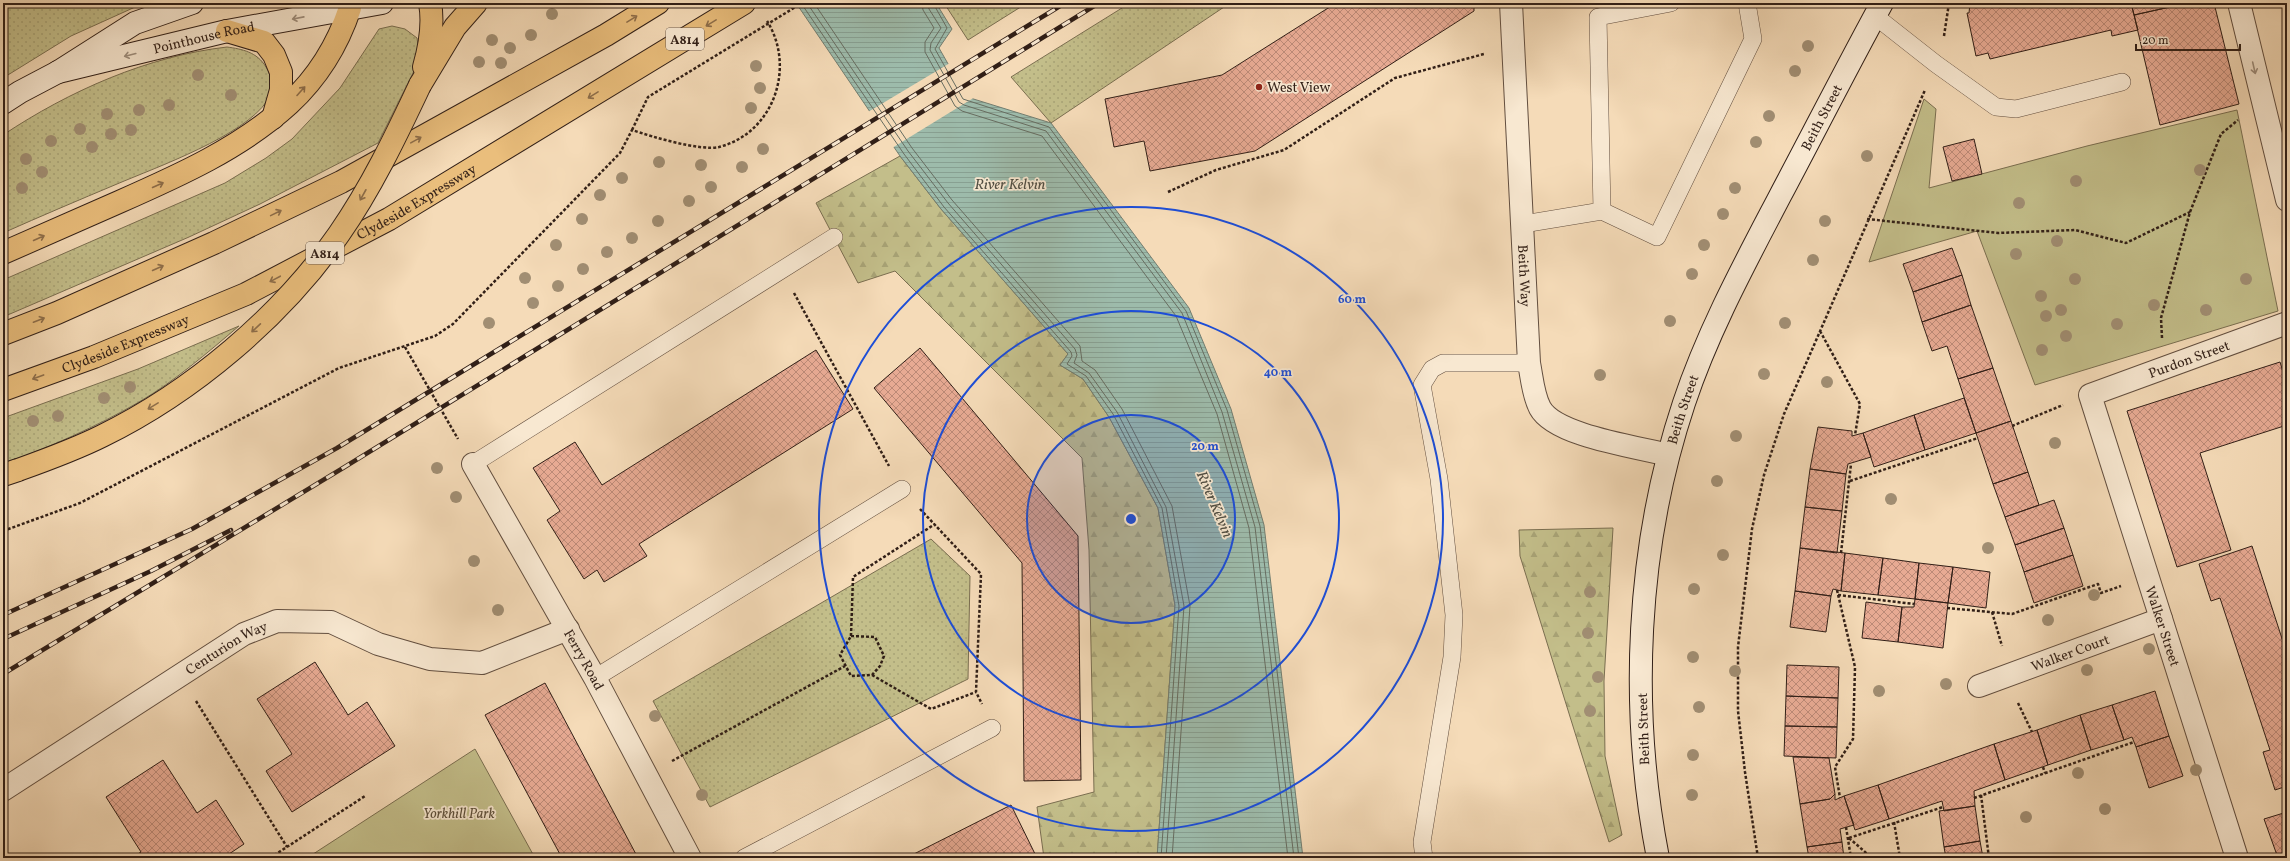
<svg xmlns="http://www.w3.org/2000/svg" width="2290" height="861" font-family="Vollkorn,serif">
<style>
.grass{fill:url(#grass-dots);stroke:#7a6e50}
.forest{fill:url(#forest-firs);stroke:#7a6e50}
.park{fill:#c3be8a;stroke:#7a6e50}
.water{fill:url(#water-rules);stroke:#727d70}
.pier{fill:#f5dbb8}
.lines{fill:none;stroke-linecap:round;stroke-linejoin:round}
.shore{stroke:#676d61;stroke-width:1}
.building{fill:url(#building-cross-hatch);stroke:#311f17}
.lane-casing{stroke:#624e3f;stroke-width:18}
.street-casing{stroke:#624e3f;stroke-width:24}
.secondary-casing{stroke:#311f17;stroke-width:24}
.primary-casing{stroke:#311f17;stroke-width:24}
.path{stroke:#311f17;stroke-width:2.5;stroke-dasharray:3 2;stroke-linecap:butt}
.lane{stroke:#f8e8d1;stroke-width:17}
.street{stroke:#f8e8d1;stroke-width:22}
.secondary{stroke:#f8e8d1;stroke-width:22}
.primary{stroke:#eabe7c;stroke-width:22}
.rail-casing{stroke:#311f17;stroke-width:4.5}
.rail{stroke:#f8e8d1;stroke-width:3;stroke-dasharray:9;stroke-linecap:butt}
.primary-bridge-casing{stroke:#311f17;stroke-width:24;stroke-linecap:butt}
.path-bridge{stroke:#311f17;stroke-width:2.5;stroke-dasharray:3 2;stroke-linecap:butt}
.primary-bridge{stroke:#eabe7c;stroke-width:22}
.tree{fill:#a18e73}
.oneway{stroke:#9e8e7d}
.oneway2{stroke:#8e6e4a}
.ring{fill:none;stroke:#1d4ed8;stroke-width:2}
.poi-dot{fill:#8f2418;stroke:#f8e8d1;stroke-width:1.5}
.labels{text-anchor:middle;stroke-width:3.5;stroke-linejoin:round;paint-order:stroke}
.shield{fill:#f8e8d1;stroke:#6d5b4f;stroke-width:1}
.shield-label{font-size:13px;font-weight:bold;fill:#311f17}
.street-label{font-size:14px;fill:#311f17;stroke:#f8e8d1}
.poi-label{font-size:14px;fill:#311f17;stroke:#f8e8d1;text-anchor:start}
.park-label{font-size:14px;font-style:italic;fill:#5d4f3a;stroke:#f8e8d1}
.water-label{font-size:15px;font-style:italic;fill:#514e43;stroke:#f8e8d1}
.centre{fill:#1d4ed8;stroke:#f8e8d1;stroke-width:2}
.ring-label{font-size:12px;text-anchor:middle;font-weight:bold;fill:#1d4ed8;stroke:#f8e8d1;stroke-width:3.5;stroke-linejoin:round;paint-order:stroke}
</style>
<defs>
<pattern id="grass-dots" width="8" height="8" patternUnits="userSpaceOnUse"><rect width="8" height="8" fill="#c3be8a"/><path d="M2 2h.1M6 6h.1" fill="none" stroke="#a8a376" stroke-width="1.8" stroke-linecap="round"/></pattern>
<pattern id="forest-firs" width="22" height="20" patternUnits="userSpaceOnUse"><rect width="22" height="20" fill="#c3be8a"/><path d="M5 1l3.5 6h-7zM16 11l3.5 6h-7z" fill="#a8a376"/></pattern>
<pattern id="water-rules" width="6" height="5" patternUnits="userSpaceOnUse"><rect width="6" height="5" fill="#9dbbab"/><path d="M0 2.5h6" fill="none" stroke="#88a092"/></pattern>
<pattern id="building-cross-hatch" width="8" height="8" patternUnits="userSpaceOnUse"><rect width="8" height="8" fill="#e7aa93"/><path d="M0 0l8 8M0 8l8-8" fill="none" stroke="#bc8a77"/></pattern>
</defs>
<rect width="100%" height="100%" fill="#f5dbb8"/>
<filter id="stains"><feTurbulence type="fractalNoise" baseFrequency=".005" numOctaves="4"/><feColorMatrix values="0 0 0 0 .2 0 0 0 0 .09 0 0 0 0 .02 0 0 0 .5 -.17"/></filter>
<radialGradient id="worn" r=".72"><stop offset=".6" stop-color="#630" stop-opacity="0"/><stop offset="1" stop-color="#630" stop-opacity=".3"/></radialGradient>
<path class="grass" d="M3,3H144L71,36L3,78Z
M944,3H1027L968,40Z
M1130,3H1230L1051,123L1011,77Z
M392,26L405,29L417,38L419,53L414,71L378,143L260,204L189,237L3,317V280L225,183L266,158L292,139L340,88L379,29Z
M227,47C242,49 257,52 266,67C272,77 274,90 267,101C244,136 157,167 117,184C79,200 41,216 3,233V135C69,91 148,56 227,47Z
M239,326C207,353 175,381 139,402C96,427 50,447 3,464V418L138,369Z
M931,539L970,576L968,679L710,807L653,701Z"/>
<path class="forest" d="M900,156L941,209L1068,354L1060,365L1083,379L1109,417L1158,508L1175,605L1157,858H1044L1037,807L1094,792L1089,550L1082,458L895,271L858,283L816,203Z
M1613,528L1604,681L1605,756L1622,835L1609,842L1520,556L1519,530Z"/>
<path class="park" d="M1924,99L1936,109L1929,188L2087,146L2237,110L2278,311L2035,385L1977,231L1869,262Z
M475,749L535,858H307Z"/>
<path class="water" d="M796,3H936L952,29L939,48L967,97L1051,123L1189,308L1231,409L1264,525L1303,858H1157L1175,605L1158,508L1109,417L1083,379L1060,365L1068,354L941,209L900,156Z"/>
<path class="pier" d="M950,63L968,95L975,97L892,148L868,112Z"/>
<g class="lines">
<path class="shore" d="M801,3L904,154L944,207L1071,352L1072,356L1067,364L1086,376L1113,414L1162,508L1179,606L1161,858
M807,3L908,151L948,203L1075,349L1077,355L1074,363L1089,373L1117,412L1166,507L1184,606L1166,858
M814,3L912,148L952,200L1080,346L1082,361L1095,370L1122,409L1172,506L1190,606L1172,858
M922,3L923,10L934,28L925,42V52L955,106L962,111L1042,136L1176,316L1217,414L1249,528L1288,858
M928,3L929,9L941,28L931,43L930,50L959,102L964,105L1046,131L1182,313L1222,412L1255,527L1294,858
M933,3L947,28L935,49L963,99L1049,127L1186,311L1227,410L1260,526L1299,858"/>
</g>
<path class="building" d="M1336,3H1474V11L1255,151L1150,171L1144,141L1114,147L1105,99L1222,75Z
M1970,3H2131L2138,30L2112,36L2111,30L1990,59L1988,53L1976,56L1967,13H1969Z
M2131,3H2188L2134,15Z
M2188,3H2214L2239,104L2160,125L2134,15Z
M1974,139L1982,174L1952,181L1943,147Z
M1952,248L1962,275L1913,292L1903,264Z
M1962,275L1971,305L1922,322L1913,292Z
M1971,305L1993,368L1958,379L1947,346L1932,351L1922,322Z
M920,348L1078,536L1081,780L1024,781L1022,563L874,388Z
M816,350L853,409L639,544L647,556L604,582L597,570L584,579L547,520L560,511L533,468L575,442L602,485Z
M2280,362L2287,385V425L2200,453L2231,550L2177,567L2127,411Z
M1993,368L2011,421L1976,433L1958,379Z
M1964,398L1976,433L1925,450L1914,415Z
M1914,415L1925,450L1874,467L1863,433Z
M2011,421L2028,472L1993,484L1976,433Z
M1818,427L1852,431V436L1863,433L1871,457L1848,464L1846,474L1810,469Z
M1810,469L1846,474L1842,511L1805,507Z
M2028,472L2039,505L2005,517L1993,484Z
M2054,500L2064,528L2015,545L2005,517Z
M1805,507L1842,511L1837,553L1800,548Z
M2064,528L2073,555L2024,572L2015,545Z
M2252,546L2287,654V786L2275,790L2263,752L2270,750L2220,598L2211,601L2199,564Z
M1800,548L1845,553L1841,591L1833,589L1831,596L1795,591Z
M1845,553L1883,558L1878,595L1841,591Z
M2073,555L2083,586L2034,603L2024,572Z
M1883,558L1919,563L1915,599L1878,595Z
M1919,563L1953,567L1948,603L1915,599Z
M1953,567L1990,572L1986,608L1948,603Z
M1795,591L1831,596L1826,632L1790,627Z
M1915,599L1948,603L1943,648L1898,642L1902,607H1914Z
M1866,602L1902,607L1898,642L1862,638Z
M315,662L348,715L367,702L395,746L292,812L266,771L292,754L257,699Z
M1787,665L1839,667L1838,698L1786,696Z
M545,683L638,858H562L485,715Z
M2155,691L2169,736L2136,747L2132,737L2124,740L2112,705Z
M1786,696L1838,698L1837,727L1785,726Z
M2112,705L2124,740L2091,750L2080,715Z
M2080,715L2091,750L2048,765L2037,730Z
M1785,726L1837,727L1836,758L1784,756Z
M2037,730L2048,765L2005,780L1994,744Z
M2169,736L2183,776L2149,788L2136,747Z
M1994,744L2005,780L1974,791L1975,806L1944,811L1942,801L1889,819L1878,785Z
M1793,757L1829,758L1835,794L1830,799L1800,804Z
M163,760L197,813L216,800L244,844L223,858H131L141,852L106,797Z
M1878,785L1889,819L1855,830L1844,796Z
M1835,794V800L1844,796L1854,825L1840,829L1842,842L1807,847L1800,804L1830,799Z
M1011,805L1037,858H906Z
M1975,806L1980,841L1944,847L1939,811Z
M2287,812V858H2278L2264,819Z
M1980,841L1983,858H1946L1944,847Z
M1842,842L1844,858H1809L1807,847Z
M2115,854L2154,858H2115Z"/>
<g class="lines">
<defs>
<path id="lane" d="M1875,16L1936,64L1996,107L2016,109L2122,82
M1602,211L1598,17L1671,3
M1523,224L1602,211L1657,237L1753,39L1747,3
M473,464L834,237
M595,678L902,489
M744,858L992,728
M1424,858L1422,842L1452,657L1454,615L1439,479L1422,385L1432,369L1443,363H1529"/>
<g id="street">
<path id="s1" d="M1511,3L1529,363C1532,378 1533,395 1540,408C1555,436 1638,447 1668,455"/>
<path d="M2239,3L2287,200"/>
<path id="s2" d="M473,464L595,678L690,858"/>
<path id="s3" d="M1979,686L2161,619"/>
<path id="s4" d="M3,790L244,634L277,621L331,622L378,644L430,659L482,663L568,629"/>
<path id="s5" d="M2237,858L2090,395L2287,323"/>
</g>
<g id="secondary">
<path id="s6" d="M58,72L227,31L382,3"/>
<path d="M3,103L20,92L58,72L135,23L192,3"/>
<path id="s7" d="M1658,858C1629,709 1636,547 1684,403C1708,331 1745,263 1780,196C1814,132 1847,67 1882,3"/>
</g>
<g id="primary">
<path d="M227,31L264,42L274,55L281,72V90L273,118"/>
<path d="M424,67C430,46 434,25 430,3"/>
<path d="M420,85L455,27L476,3"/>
<path d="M3,253C42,236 81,219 119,202C178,176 241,148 289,104C317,78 338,44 350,8"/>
<path d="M3,334L57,313L214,243L341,182L606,35L658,3"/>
<path id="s8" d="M3,390L94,357L246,294L389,219L744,3"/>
<path d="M3,475L18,470"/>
</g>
</defs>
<use href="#lane" class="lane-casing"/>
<use href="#street" class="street-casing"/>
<use href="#secondary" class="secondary-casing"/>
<use href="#primary" class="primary-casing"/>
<path class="path" d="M1944,36L1949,3
M1168,192L1216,170L1284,150L1395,78L1484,54
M1867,219L1998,233L2075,230L2126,243L2190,212
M794,293L889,466
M1820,331L1860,404L1855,435
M2162,338L2161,318L2190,212L2221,134L2238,120
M405,347L458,439
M2012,426L2063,405
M1850,481L1978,438
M920,509L981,574L976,692L982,704
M3,531L80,503L339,368L435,336L453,324L620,153L632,130C653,137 699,151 719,147C774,133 796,67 767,21
M1841,553L1851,464
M1837,590L1855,667L1853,739L1835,767L1840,798
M1838,595L1914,604
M1947,608L2012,614L2098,584L2101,593L2121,586
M1992,612L2002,646
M851,636L853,577L935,524
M851,636L875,637L884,656L880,666L872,675L851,676L840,655Z
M872,675L931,709L976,692
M196,701L287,847
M2018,703L2032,732
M672,761L845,666
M2043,767L2045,773
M1981,795L1989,858
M1974,798L2134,742
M1894,822L1900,858
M1846,827L1851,858
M1849,838L1943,807
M1849,838L1872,858
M270,858L365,796
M1758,858L1745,772L1738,711V647L1752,529L1764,475L1784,414L1925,90"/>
<use href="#lane" class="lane"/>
<use href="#street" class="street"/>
<use href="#secondary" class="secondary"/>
<use href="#primary" class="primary"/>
<defs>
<path id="rail" d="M3,615L192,529L337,448L1065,3
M3,639L151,571L231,530
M3,674L343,468L1099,3"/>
</defs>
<use href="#rail" class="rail-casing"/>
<use href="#rail" class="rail"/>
<defs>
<path id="primary-bridge" d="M18,470C46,460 74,450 102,436C192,392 281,317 339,234C371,188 396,136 420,85"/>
</defs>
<use href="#primary-bridge" class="primary-bridge-casing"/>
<path class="path-bridge" d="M632,130L648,97L802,3"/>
<use href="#primary-bridge" class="primary-bridge"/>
</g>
<g class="tree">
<circle cx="552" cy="14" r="6"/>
<circle cx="531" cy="35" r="6"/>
<circle cx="492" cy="40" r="6"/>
<circle cx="1808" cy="46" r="6"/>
<circle cx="510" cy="48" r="6"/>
<circle cx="479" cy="62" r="6"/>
<circle cx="501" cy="63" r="6"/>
<circle cx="756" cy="66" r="6"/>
<circle cx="1795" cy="71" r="6"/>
<circle cx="198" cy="75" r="6"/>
<circle cx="760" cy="88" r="6"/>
<circle cx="231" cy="95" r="6"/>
<circle cx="169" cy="105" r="6"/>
<circle cx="751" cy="108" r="6"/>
<circle cx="139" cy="110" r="6"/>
<circle cx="107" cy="114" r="6"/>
<circle cx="1769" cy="116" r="6"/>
<circle cx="80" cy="129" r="6"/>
<circle cx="131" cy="130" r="6"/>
<circle cx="111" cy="134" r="6"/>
<circle cx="51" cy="141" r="6"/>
<circle cx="1756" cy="142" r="6"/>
<circle cx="92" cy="147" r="6"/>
<circle cx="763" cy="149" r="6"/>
<circle cx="1867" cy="156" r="6"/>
<circle cx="26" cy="159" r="6"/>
<circle cx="659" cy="162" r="6"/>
<circle cx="701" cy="165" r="6"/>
<circle cx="742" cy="167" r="6"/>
<circle cx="2200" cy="170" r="6"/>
<circle cx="42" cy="172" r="6"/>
<circle cx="622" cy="178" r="6"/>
<circle cx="2076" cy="181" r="6"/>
<circle cx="711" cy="187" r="6"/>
<circle cx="22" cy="188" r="6"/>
<circle cx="1735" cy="188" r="6"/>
<circle cx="600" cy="195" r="6"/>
<circle cx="689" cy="201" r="6"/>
<circle cx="2019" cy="203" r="6"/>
<circle cx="1723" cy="214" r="6"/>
<circle cx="582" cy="219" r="6"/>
<circle cx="658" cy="221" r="6"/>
<circle cx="1825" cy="221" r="6"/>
<circle cx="632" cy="238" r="6"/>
<circle cx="2057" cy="241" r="6"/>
<circle cx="556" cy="245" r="6"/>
<circle cx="1704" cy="245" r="6"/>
<circle cx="607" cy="252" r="6"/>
<circle cx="2016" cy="254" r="6"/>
<circle cx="1813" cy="260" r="6"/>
<circle cx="583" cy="269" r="6"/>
<circle cx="1692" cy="274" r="6"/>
<circle cx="525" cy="278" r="6"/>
<circle cx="2075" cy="279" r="6"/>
<circle cx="2246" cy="279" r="6"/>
<circle cx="558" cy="286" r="6"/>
<circle cx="2041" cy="296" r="6"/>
<circle cx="533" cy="303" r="6"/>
<circle cx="2154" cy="305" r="6"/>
<circle cx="2061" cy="310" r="6"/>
<circle cx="2206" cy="310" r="6"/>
<circle cx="2046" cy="316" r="6"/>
<circle cx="1670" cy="321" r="6"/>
<circle cx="489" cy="323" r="6"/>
<circle cx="1785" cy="323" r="6"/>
<circle cx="2117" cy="324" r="6"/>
<circle cx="2066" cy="336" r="6"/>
<circle cx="2042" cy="350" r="6"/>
<circle cx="1764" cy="374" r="6"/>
<circle cx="1600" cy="375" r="6"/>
<circle cx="1827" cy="382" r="6"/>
<circle cx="130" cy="387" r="6"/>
<circle cx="104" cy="398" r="6"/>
<circle cx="58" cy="416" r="6"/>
<circle cx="33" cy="421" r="6"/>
<circle cx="1736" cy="436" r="6"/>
<circle cx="2055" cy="443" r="6"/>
<circle cx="437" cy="468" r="6"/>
<circle cx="1717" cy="481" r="6"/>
<circle cx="456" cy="497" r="6"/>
<circle cx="1891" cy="499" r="6"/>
<circle cx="1988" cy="548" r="6"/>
<circle cx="1723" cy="555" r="6"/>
<circle cx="474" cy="561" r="6"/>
<circle cx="1694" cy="589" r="6"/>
<circle cx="1590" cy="592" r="6"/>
<circle cx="2094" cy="595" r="6"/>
<circle cx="498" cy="610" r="6"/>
<circle cx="2048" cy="620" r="6"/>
<circle cx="1588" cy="633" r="6"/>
<circle cx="2149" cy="649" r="6"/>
<circle cx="1693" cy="657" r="6"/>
<circle cx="2087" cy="670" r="6"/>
<circle cx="1735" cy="671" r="6"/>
<circle cx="1598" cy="677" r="6"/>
<circle cx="1946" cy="684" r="6"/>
<circle cx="1879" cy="691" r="6"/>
<circle cx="1699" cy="707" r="6"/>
<circle cx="1590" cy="711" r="6"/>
<circle cx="655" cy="716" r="6"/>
<circle cx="1693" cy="755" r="6"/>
<circle cx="2196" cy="770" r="6"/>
<circle cx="2078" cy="773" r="6"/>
<circle cx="702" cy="795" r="6"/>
<circle cx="1692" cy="795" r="6"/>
<circle cx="2105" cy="809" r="6"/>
<circle cx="2026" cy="817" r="6"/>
</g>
<defs><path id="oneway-shaft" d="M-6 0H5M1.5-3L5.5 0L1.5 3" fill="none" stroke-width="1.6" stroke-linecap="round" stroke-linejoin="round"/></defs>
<g class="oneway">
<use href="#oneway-shaft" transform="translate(298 18) rotate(169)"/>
<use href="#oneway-shaft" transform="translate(130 55) rotate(166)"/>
<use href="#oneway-shaft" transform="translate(2254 68) rotate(77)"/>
</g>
<g class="oneway2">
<use href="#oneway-shaft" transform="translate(632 19) rotate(-32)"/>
<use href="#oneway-shaft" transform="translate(711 23) rotate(149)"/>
<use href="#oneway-shaft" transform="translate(301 91) rotate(-48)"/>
<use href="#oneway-shaft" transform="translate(593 95) rotate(148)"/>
<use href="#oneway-shaft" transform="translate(416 140) rotate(-29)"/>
<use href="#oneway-shaft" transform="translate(158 185) rotate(-24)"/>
<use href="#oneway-shaft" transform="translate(363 195) rotate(119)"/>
<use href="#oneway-shaft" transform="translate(276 213) rotate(-26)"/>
<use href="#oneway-shaft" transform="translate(39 238) rotate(-24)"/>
<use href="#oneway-shaft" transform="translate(158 268) rotate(-24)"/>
<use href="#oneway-shaft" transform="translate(275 279) rotate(152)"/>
<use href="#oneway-shaft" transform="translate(39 320) rotate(-21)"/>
<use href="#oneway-shaft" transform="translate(256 328) rotate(137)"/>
<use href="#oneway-shaft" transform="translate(38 377) rotate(160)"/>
<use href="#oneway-shaft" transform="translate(153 406) rotate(149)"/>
</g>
<circle cx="1131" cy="519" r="104" fill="#1d4ed8" fill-opacity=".12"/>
<g class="ring">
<circle cx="1131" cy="519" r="104"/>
<circle cx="1131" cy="519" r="208"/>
<circle cx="1131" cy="519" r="312"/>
</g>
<circle class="poi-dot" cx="1259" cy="87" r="4"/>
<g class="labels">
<g class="shield">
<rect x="666" y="28" width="38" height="22" rx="3"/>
<rect x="306" y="242" width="38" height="22" rx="3"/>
</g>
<g class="shield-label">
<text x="685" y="44">A814</text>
<text x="325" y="258">A814</text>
</g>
<g class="street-label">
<text dy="5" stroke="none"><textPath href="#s6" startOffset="150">Pointhouse Road</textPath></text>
<text dy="5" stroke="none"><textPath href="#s7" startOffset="778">Beith Street</textPath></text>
<text dy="5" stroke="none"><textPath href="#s8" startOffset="455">Clydeside Expressway</textPath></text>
<text dy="5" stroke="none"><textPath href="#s1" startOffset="273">Beith Way</textPath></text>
<text dy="5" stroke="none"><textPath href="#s8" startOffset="131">Clydeside Expressway</textPath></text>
<text dy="5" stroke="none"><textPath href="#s5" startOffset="591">Purdon Street</textPath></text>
<text dy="5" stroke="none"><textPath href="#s7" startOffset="454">Beith Street</textPath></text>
<text transform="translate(2163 626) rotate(72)" y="5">Walker Street</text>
<text dy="5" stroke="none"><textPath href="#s4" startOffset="265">Centurion Way</textPath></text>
<text dy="5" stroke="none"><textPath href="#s3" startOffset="97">Walker Court</textPath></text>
<text dy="5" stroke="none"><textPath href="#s2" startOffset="225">Ferry Road</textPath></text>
<text transform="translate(1643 729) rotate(-92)" y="5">Beith Street</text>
</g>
<g class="poi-label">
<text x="1267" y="92">West View</text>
</g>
<g class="park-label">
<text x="459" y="818">Yorkhill Park</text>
</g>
<g class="water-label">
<text x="1010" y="189">River Kelvin</text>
<text transform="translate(1215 504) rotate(67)" y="5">River Kelvin</text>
</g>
</g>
<circle cx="1131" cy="519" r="6" class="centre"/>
<g class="ring-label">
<text x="1352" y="303">60 m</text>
<text x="1278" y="376">40 m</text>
<text x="1205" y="450">20 m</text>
</g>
<rect width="2290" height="861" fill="none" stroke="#f5dbb8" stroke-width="16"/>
<rect x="4" y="4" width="2282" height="853" fill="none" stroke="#311f17" stroke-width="2"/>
<rect x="8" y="8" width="2274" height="845" fill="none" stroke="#311f17"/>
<path d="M2136 44v6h104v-6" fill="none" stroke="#311f17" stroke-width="2"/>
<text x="2142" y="44" font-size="12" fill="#311f17" stroke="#f8e8d1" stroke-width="3" paint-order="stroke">20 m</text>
<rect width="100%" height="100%" filter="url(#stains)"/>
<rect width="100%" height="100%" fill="url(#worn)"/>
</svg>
